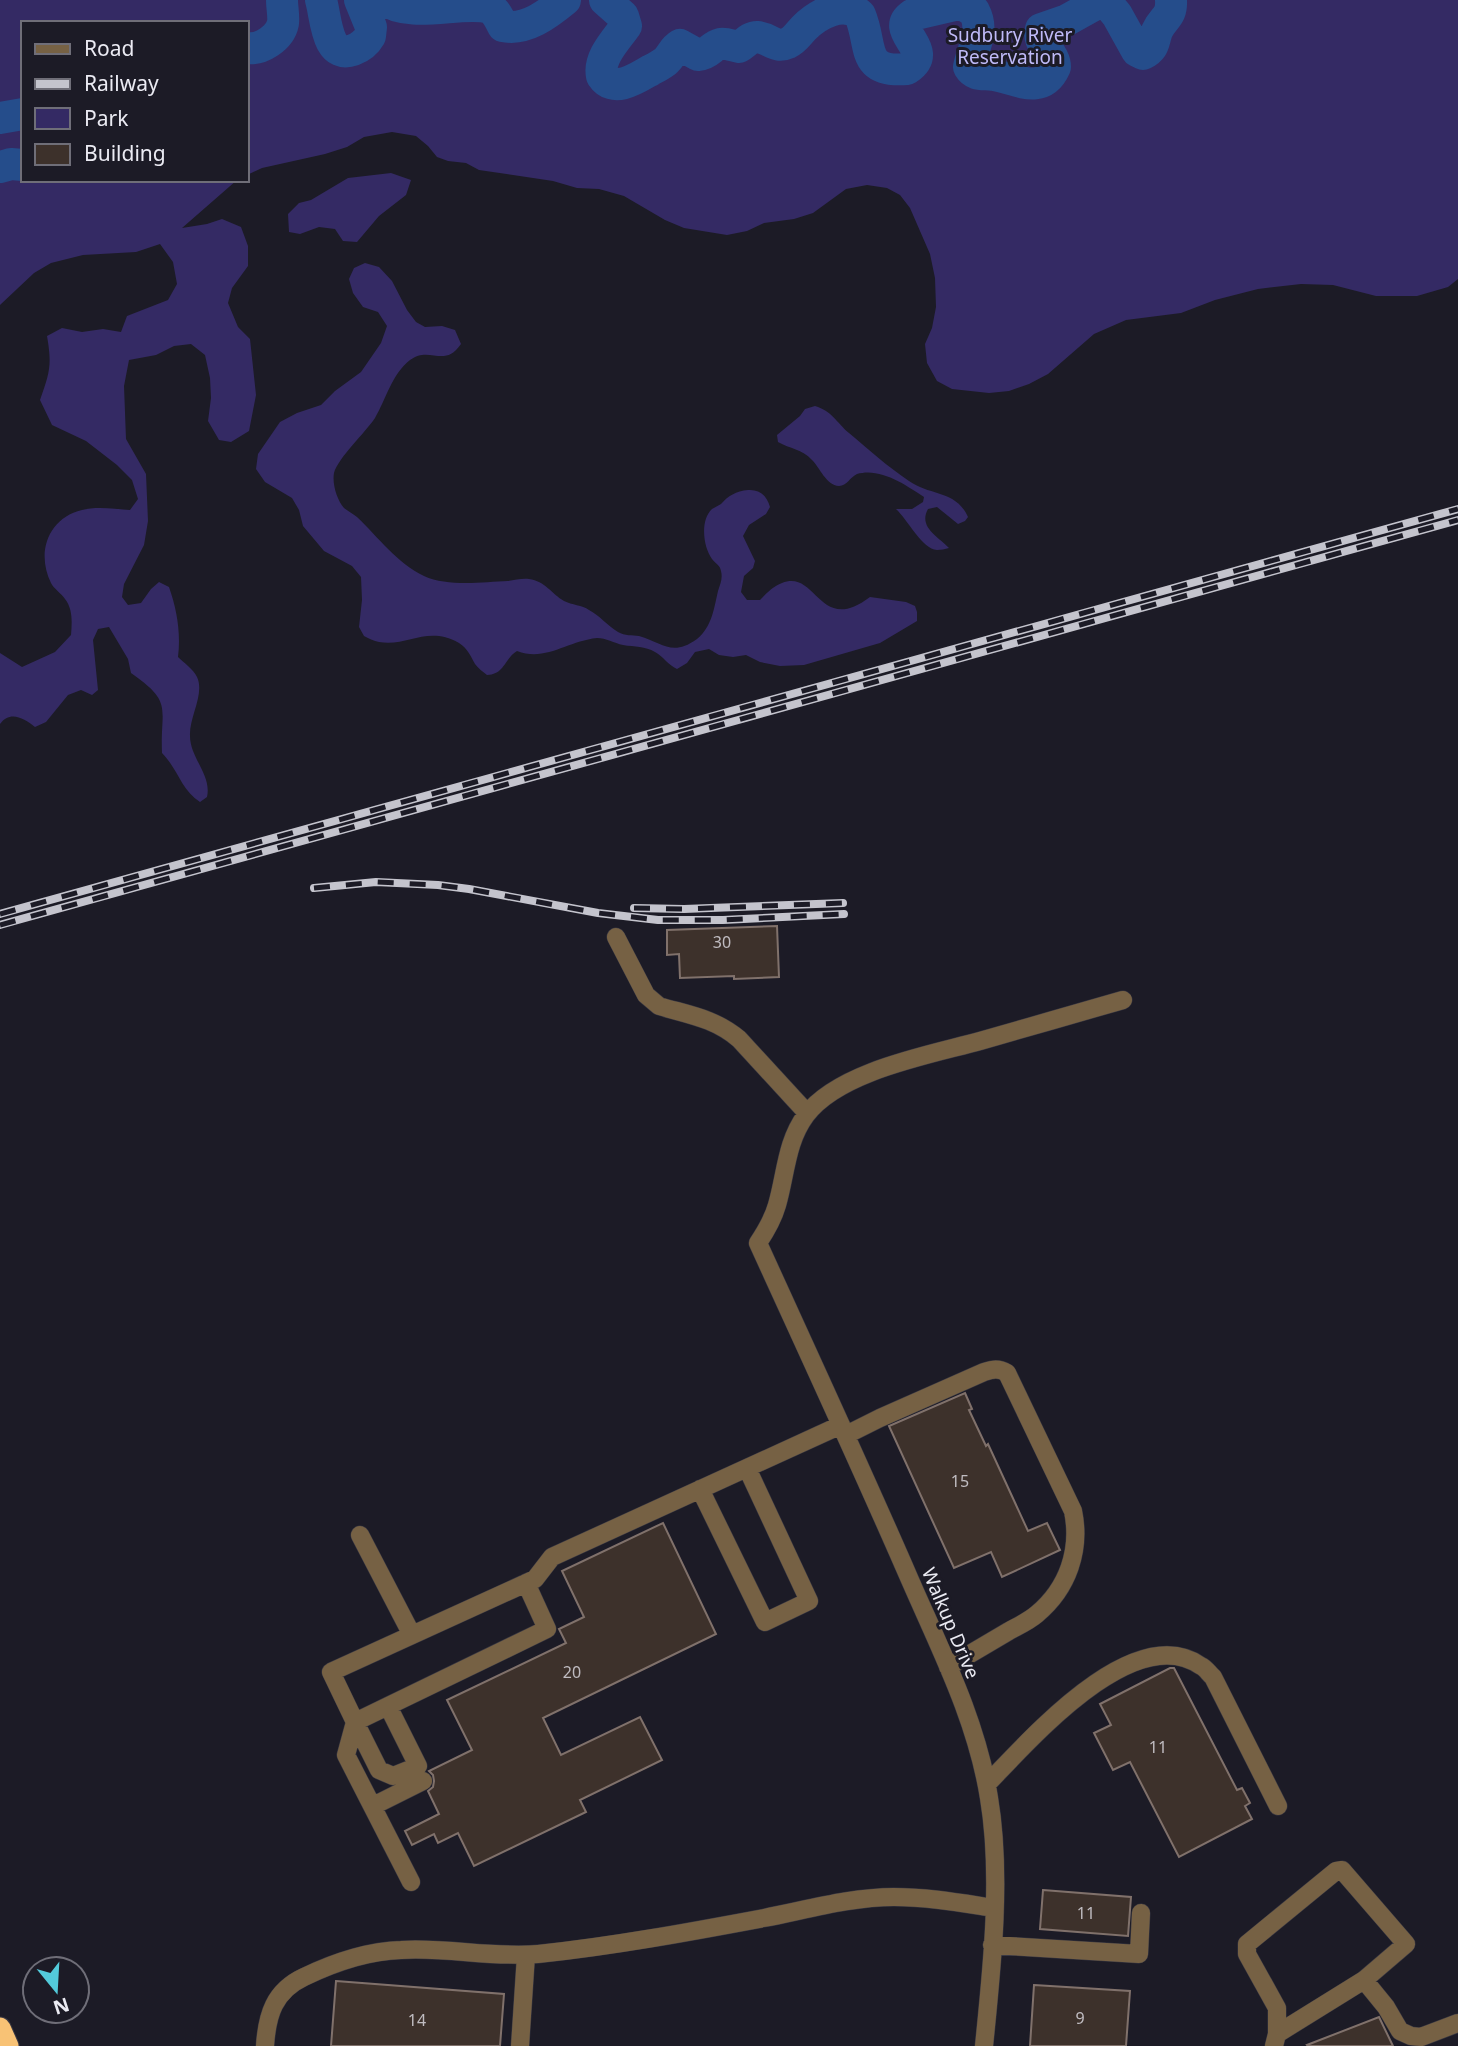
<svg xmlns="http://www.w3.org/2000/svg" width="1458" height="2046" font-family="'Noto Sans',sans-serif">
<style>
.green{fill:#342a64}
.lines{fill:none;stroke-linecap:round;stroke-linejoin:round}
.river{stroke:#254d8b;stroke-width:32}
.building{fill:#3d312b;stroke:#80716b;stroke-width:2}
.minor-casing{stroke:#393843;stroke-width:19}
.highway-casing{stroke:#393843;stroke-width:23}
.minor{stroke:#766144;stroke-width:18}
.highway{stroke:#f8c275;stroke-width:21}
.rail-casing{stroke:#c4c4cd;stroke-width:8}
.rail{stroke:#1c1b26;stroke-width:5;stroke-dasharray:16;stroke-linecap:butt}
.labels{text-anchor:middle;stroke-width:6;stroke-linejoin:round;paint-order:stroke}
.number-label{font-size:16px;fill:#c0bcc1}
.park-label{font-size:19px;fill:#bfbaf8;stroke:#1c1b26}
.street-label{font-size:19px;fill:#ebebf3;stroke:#1c1b26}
</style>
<rect width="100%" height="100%" fill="#1c1b26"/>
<path class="green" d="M0,0H1458V279L1448,287L1417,296H1376L1333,285L1301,284L1258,289L1215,300L1181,313L1126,320L1094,334L1048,374L1029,384L1009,391L989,393L952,389L937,381L927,363L925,344L932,328L936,307L935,278L930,254L910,208L900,195L887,188L867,185L846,189L813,213L794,219L764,223L747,231L727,235L684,228L665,220L624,196L599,189L577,188L553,181L479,170L466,163L448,161L437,157L428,146L416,136L392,132L364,137L347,147L325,154L262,168L247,175V23H23V180H237L182,228L207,224L222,219L241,227L248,246V266L232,288L228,303L238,327L250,339L256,395L249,431L231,442L219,440L208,421L211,398L210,378L205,355L191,344L174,346L156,355L129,360L124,386L126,439L146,474L148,521L144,545L124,584L122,597L128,605L141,603L151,589L159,582L169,587C177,610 181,633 178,657C184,663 193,669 197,677C205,694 189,717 190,736C190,758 212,775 207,797L200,802C181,790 178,769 162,753C160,707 174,703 131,673L128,659L109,627L98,629L93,640L98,690L92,695L81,690L68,695L46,722L35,727C24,718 10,710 0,724V653L22,667L55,652L71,635C72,623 73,609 65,599C61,593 54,589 51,583C36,553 48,518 82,510C97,506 114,509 130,510L138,499L132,480L117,465L86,441L52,425L40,400C50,372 52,365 47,336L62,328L82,332L103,329L121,332L127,316L168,300L177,284L173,262L160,244L136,252L83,255L51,263L34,273L0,305Z
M391,173L411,180L406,195L379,216L357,242L343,241L335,229L319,227L300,234L289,232L288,214L299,203L311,200L348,178Z
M365,263L379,267L392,281L407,310L416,322L425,327L442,326L455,330L461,344C444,369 430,345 410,360C392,374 386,399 375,418C365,433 338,458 334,473C332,484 337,500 344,508C348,511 353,514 357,517C378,537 398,564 424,576C448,587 483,582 508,581C515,580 523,578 529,579C545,581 552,594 564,601C572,605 582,605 589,610C599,615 608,626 618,632C625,636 632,635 639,636C663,643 672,657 697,639C712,627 714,608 718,591C720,584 723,579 721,571C720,565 716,564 712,559C703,547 700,520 712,509C715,507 718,506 721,504C728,496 736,491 748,490C760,489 767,496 770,507L766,514L749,525L743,536L755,561L753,568L744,576L741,592L747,600H760C766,594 773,586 782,583C817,569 819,636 870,597L906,602L915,606L917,612V621L880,643L804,665L780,666L760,662L746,655L733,657L719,655L709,649L695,652L687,663L677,669C668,665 664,657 655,652C645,646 635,647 623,645C614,643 606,638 597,638C567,641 546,662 517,651C504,659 505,674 487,675C483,672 478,668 475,664C470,655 468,649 459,643C427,625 408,647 379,642C374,641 368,638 364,636L359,627L362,600L361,577L352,566L324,551L303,526L299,510L292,498L265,482L256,469L258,454L280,422L297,413L321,405L335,391L361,372L381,343L387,326L378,312L363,307L353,293L349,279L354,268Z
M815,406C832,411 836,422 849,433C868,449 888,467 909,481C930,496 956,490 968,517L965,521L958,524L937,507L928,509C918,527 938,536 949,548C945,549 941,550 937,550C922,549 908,520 896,509H912L923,502L924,497C906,485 880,467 857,474C850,477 847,486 839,486C826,485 820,468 812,460C802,449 790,449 778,442L777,435L800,416L805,409Z"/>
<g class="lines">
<path class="river" d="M321,0C326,16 326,60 353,50C361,47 366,43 370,36L371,27L360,0
M385,0C410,19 465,0 490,8C497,12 499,19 503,26C526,31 548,14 565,0
M605,0L623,16L626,26C616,40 598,58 602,76C614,94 637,78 651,70C657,67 661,65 666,61C672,55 673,49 680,45L698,55C710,54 711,46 720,44C726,43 733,46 739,47C745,44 749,37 757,37C770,38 775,49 788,43C795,40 799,33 804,28C818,14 844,0 860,15C873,46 860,73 907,69C937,49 888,32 912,15L955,5H963L974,11C985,32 973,47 969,67C975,77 984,73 994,75C1017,79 1042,96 1055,67C1055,52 1036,44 1041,29L1067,20L1094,5L1103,3L1108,4L1117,15L1137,51L1143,54C1155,48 1153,42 1157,31C1163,17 1172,18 1171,0
M247,48C261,50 280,38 283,23C284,16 282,8 282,0
M0,118L23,114
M0,167L11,164L23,165"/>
</g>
<path class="building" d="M777,926L779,977L734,979V976L680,978L679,954L667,955V930Z
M965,1393L972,1409L969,1410L986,1446L988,1444L1028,1531L1047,1523L1060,1550L1002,1577L991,1552L954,1568L889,1426Z
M663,1523L716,1634L543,1718L561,1755L640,1717L662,1760L580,1800L586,1812L474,1866L458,1833L438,1843L434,1834L412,1845L405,1831L439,1814L428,1791L433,1787L434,1781L433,1775L429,1771L472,1750L447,1700L566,1643L559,1629L584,1617L562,1571Z
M1170,1668H1174L1237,1790L1242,1788L1250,1803L1245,1806L1252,1819L1179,1857L1130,1762L1113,1770L1094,1733L1111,1725L1100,1704Z
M1043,1890L1131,1897L1128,1936L1040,1929Z
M336,1981L504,1994L500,2046H331Z
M1034,1985L1130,1991L1126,2046H1030Z
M1379,2017L1393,2046H1308L1307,2045Z"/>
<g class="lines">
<defs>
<path id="minor" d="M616,937L646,995L659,1006C689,1015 714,1018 739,1039L807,1113
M846,1435L880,1418L984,1372C993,1369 999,1368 1007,1373L1073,1511C1081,1550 1068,1588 1037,1614C1029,1621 1018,1626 1009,1631C989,1643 968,1655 948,1667
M700,1489L765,1622L809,1601L747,1468
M360,1535L412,1635
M388,1706L418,1766L393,1776L379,1770L355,1722L547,1629L526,1583
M987,1784C1029,1741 1134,1619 1201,1666C1206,1668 1209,1674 1213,1677L1278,1806
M373,1806L423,1781
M411,1882L346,1755L355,1722L331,1672L535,1579L552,1557L841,1425
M992,1945L1139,1954L1141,1913
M1364,1980L1386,2007L1400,2031L1411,2036L1421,2037L1458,2023
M265,2046C267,2015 274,1991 304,1977C333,1963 369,1951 401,1950C447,1947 492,1958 538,1954C614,1946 689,1932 764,1918C806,1910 851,1897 894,1897C928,1897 961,1903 994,1908
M520,2046L526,1955
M984,2046C992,1968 1002,1875 989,1798C977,1721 941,1651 910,1580C861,1467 809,1355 758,1243C766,1231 773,1219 777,1205C786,1174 786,1142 806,1115C839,1071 929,1055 980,1041C1028,1027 1075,1014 1123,1000
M1274,2046L1277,2034V2008L1247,1954V1944L1336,1871L1342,1870L1406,1944L1364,1980L1277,2034"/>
<path id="highway" d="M0,2028L8,2046"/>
</defs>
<use href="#minor" class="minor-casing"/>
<use href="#highway" class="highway-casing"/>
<use href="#minor" class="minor"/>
<use href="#highway" class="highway"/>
<defs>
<path id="rail" d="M314,888L376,882L438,885L469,889L598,913L658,920H723L844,914
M634,908L684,909L843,903
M0,914L1458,509
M0,925L1458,520"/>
</defs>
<use href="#rail" class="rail-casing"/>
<use href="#rail" class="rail"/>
</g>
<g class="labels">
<g class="number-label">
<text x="722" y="948">30</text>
<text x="960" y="1487">15</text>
<text x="572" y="1678">20</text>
<text x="1158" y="1753">11</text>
<text x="1086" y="1919">11</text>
<text x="1080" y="2024">9</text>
<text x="417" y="2026">14</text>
</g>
<g class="park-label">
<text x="1010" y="42">Sudbury River<tspan x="1010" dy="22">Reservation</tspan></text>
</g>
<g class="street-label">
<text transform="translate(951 1623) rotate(67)" y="7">Walkup Drive</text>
</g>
</g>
<rect x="21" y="21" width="228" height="161" fill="#1c1b26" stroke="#6f6e78" stroke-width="2"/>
<rect x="35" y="44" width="35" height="10" fill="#766144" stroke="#6f6e78" stroke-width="2"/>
<text x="84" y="56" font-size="21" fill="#ebebf3">Road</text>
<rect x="35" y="79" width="35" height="10" fill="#c4c4cd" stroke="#6f6e78" stroke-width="2"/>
<text x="84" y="91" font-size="21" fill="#ebebf3">Railway</text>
<rect x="35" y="108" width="35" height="21" fill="#342a64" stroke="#6f6e78" stroke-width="2"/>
<text x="84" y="126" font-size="21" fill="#ebebf3">Park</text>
<rect x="35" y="144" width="35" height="21" fill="#3d312b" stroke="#6f6e78" stroke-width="2"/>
<text x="84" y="161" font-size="21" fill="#ebebf3">Building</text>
<g transform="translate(56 1990) rotate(162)"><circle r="33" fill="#1c1b26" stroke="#6f6e78" stroke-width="2"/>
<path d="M0-5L12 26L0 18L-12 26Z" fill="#53cbdb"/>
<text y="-10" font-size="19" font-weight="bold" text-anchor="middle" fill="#ebebf3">N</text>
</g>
</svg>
